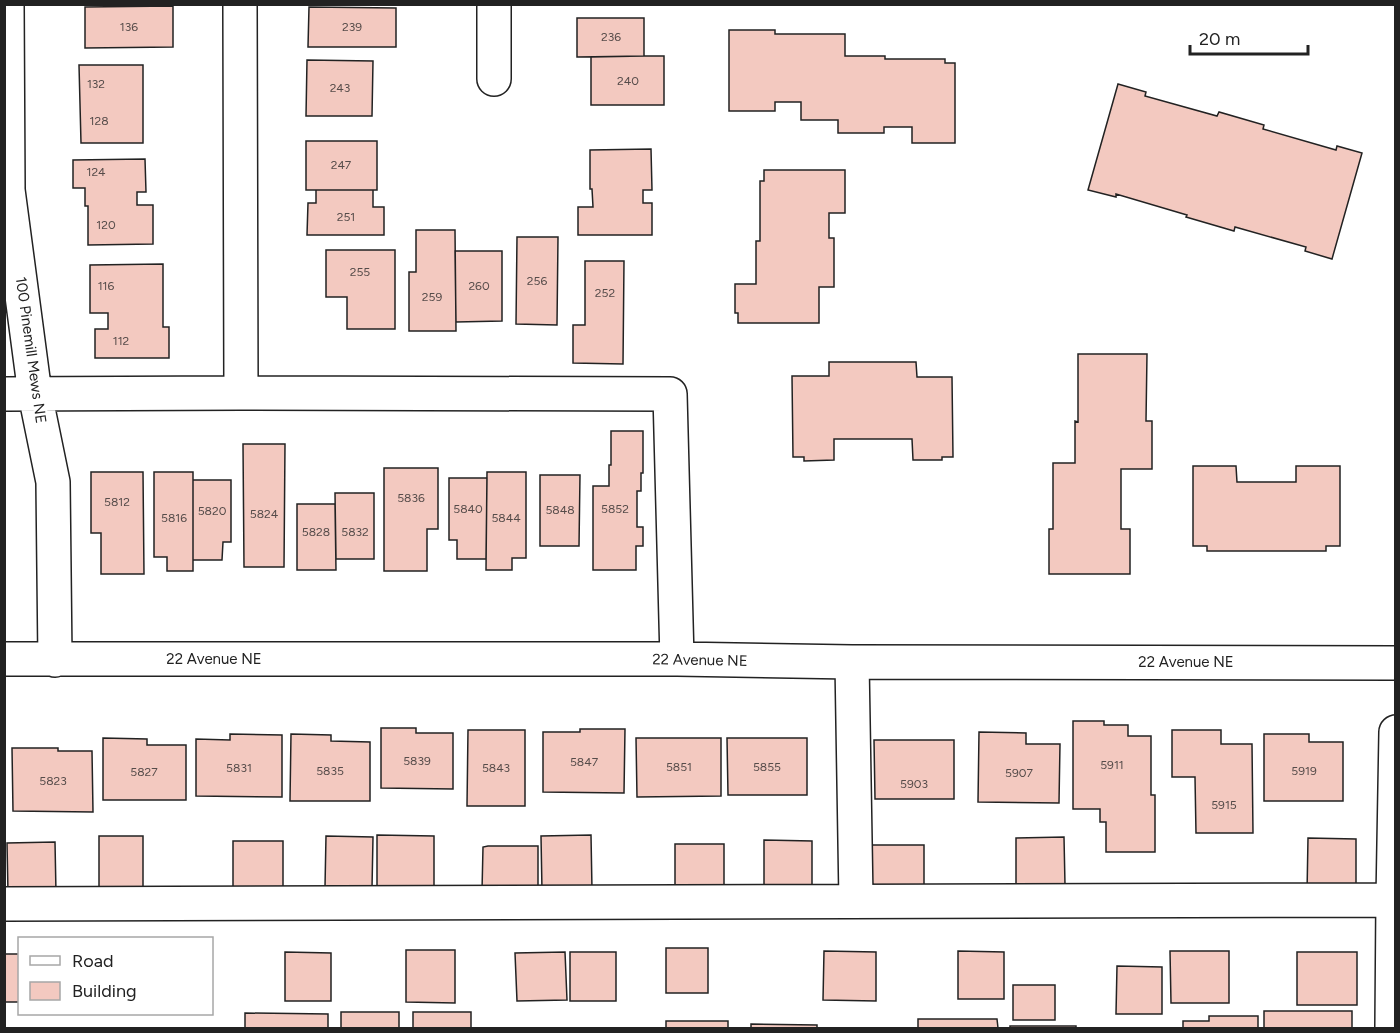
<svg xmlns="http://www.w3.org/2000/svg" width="1400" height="1033" font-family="Figtree,sans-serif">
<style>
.building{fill:#f3c9c0;stroke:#222;stroke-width:1.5}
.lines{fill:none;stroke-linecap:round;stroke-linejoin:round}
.minor-casing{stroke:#222;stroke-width:36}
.minor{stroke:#fff;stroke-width:33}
.labels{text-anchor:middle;stroke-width:4.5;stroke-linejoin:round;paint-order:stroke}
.number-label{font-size:12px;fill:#564c4a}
.street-label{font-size:15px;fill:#222;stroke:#fff}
</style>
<rect width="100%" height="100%" fill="#fff"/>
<path class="building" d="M173,6V47L85,48V7Z
M309,7L396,8V47H308Z
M577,18H644V56L577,57Z
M729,30H775V34H845V56H885V59H945V63H955V143H912V127H884V133H838V120H801V102H775V111H729Z
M644,56H664V105H591V57Z
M307,60L373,61L372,116H306Z
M79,65H143V143H81Z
M1118,84L1146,92L1145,96L1217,116L1219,112L1264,125L1263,129L1336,150L1337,146L1362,153L1332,259L1305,251L1306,247L1235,227L1234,231L1186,217L1187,215L1116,194V197L1088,190Z
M306,141H377V190H306Z
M651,149L652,190H643V203H652V235H578V207H593L592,189H590V150Z
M145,159L146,192H137V205H153V244L88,245V206H85V188H73V160Z
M764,170H845V213H829V238H834V287H819V323H738V313H735V284H756V241H760V181H764Z
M316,190H373V207H384V235H307L308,203H316Z
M416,230H455L456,331H409V272H416Z
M517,237H558L557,325L516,324Z
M326,250H395V329H347V297H326Z
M455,251H502V321L456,322Z
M585,261H624L623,364L573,363V325H585Z
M163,264V327H169V358H95V329H108V313H90V265Z
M1078,354H1147L1146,421H1152V469H1121V529H1130V574H1049V529H1053V463H1075V421L1078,422Z
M829,362H916L917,377H952L953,457H942V460H913L912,439H834V460L804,461V457H793L792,376H829Z
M611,431H643V473H641V491H637V527H643V546H636V570H593V486H609V465H611Z
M243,444H285L284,567H244Z
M1193,466H1236L1237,482H1296V466H1340V546H1326V551H1207V546H1193Z
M384,468H438V529H427V571H384Z
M91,472H143L144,574H101V533H91Z
M154,472H193V571H167V557H154Z
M487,472H526V558H512V570H486Z
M540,475H580L579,546H540Z
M449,478H487L486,559H457V540H449Z
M193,480H231V542H223L222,560H193Z
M335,493H374V559H336Z
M297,504H335L336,570H297Z
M1073,721H1104V725H1128V736H1151V795H1155V852H1106V822H1100V809H1073Z
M381,728H416V733H453V789L381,788Z
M580,729H625L624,793L543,792V732H580Z
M468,730H525V806H467Z
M1172,730H1221V744H1252L1253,833H1196L1195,777H1172Z
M979,732L1026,733V744H1060L1059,803L978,802Z
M230,734L282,735V797L196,796V739L230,740Z
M291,734L331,735V741L370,742V801H290Z
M1264,734H1309V742H1343V801H1264Z
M103,738L147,739V745H186V800H103Z
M636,738H721V796L637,797Z
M727,738H807V795H728Z
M874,740H954V799H875Z
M12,748H58V751H92L93,812L13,811Z
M377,835L434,836V891H377Z
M591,835L592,890L542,891L541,836Z
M99,836H143V891H99Z
M326,836L373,837L372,888L325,887Z
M1064,837L1065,885L1016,886V838Z
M1308,838L1356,839V893H1307Z
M764,840L812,841V893H764Z
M233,841H283V889H233Z
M55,842L56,893H8L7,843Z
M675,844H724V892L675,893Z
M872,845H924V894H872Z
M488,846H538V894L482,891L483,847Z
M666,948H708V993H666Z
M406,950H455V1003L406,1002Z
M824,951L876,952V1001L823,1000Z
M958,951L1004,952V999H958Z
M1170,951H1229V1003H1171Z
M285,952L331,953V1001H285Z
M565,952L567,1000L517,1001L515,953Z
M570,952H616V1001H570Z
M1297,952H1357V1005H1297Z
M4,954H20V1002H4Z
M1117,966L1162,967V1014H1116Z
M1013,985H1055V1020H1013Z
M1264,1011H1352V1028H1264Z
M341,1012H399V1028H341Z
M413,1012H471V1028H413Z
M245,1013L328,1014V1028H245Z
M1209,1016H1258V1028H1183V1021H1209Z
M918,1019H997L998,1028H918Z
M666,1021H728V1028H666Z
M751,1024L817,1025V1028H751Z
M1010,1026H1076V1028H1010Z"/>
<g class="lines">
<defs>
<path id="minor" d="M7,4L8,190L35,394L53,482L55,660
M240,4L241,393L670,394L677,659
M494,79V4
M4,394L241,393
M4,659H677L852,662L1396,663
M852,662L856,900
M1393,900L1396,732
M4,904L1393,900L1392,1028"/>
</defs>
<use href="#minor" class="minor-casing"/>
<use href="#minor" class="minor"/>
</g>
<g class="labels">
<g class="number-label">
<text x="129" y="31">136</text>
<text x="352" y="31">239</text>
<text x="611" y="41">236</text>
<text x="628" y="85">240</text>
<text x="96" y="88">132</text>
<text x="340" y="92">243</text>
<text x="99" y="125">128</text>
<text x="341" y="169">247</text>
<text x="96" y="176">124</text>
<text x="346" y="221">251</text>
<text x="106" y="229">120</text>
<text x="360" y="276">255</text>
<text x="537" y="285">256</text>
<text x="106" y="290">116</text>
<text x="479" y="290">260</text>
<text x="605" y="297">252</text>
<text x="432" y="301">259</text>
<text x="121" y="345">112</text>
<text x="411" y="502">5836</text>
<text x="117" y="506">5812</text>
<text x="468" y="513">5840</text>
<text x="615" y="513">5852</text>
<text x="560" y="514">5848</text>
<text x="212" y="515">5820</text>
<text x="264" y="518">5824</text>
<text x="174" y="522">5816</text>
<text x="506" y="522">5844</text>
<text x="316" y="536">5828</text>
<text x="355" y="536">5832</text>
<text x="417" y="765">5839</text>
<text x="584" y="766">5847</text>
<text x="1112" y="769">5911</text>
<text x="679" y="771">5851</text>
<text x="767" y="771">5855</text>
<text x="239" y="772">5831</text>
<text x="496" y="772">5843</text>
<text x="330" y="775">5835</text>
<text x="1304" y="775">5919</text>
<text x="144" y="776">5827</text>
<text x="1019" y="777">5907</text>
<text x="53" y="785">5823</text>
<text x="914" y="788">5903</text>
<text x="1224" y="809">5915</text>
</g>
<g class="street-label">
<text transform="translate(31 350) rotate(82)" y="5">100 Pinemill Mews NE</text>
<text x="214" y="664">22 Avenue NE</text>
<text transform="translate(700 660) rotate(1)" y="5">22 Avenue NE</text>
<text x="1186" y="667">22 Avenue NE</text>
</g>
</g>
<rect width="1400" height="1033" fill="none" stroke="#222222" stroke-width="12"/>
<rect x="18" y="937" width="195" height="78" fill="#ffffff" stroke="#a7a7a7" stroke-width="1.5"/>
<rect x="30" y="956" width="30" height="9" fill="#ffffff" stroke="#a7a7a7" stroke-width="1.5"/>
<text x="72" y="967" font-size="18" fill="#222222">Road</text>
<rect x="30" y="982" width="30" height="18" fill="#f3c9c0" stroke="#a7a7a7" stroke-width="1.5"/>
<text x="72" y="997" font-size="18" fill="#222222">Building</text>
<path d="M1190 45v9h118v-9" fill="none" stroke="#222222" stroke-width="3"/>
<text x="1199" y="45" font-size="18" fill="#222222" stroke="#ffffff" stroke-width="4.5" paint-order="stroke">20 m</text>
</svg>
